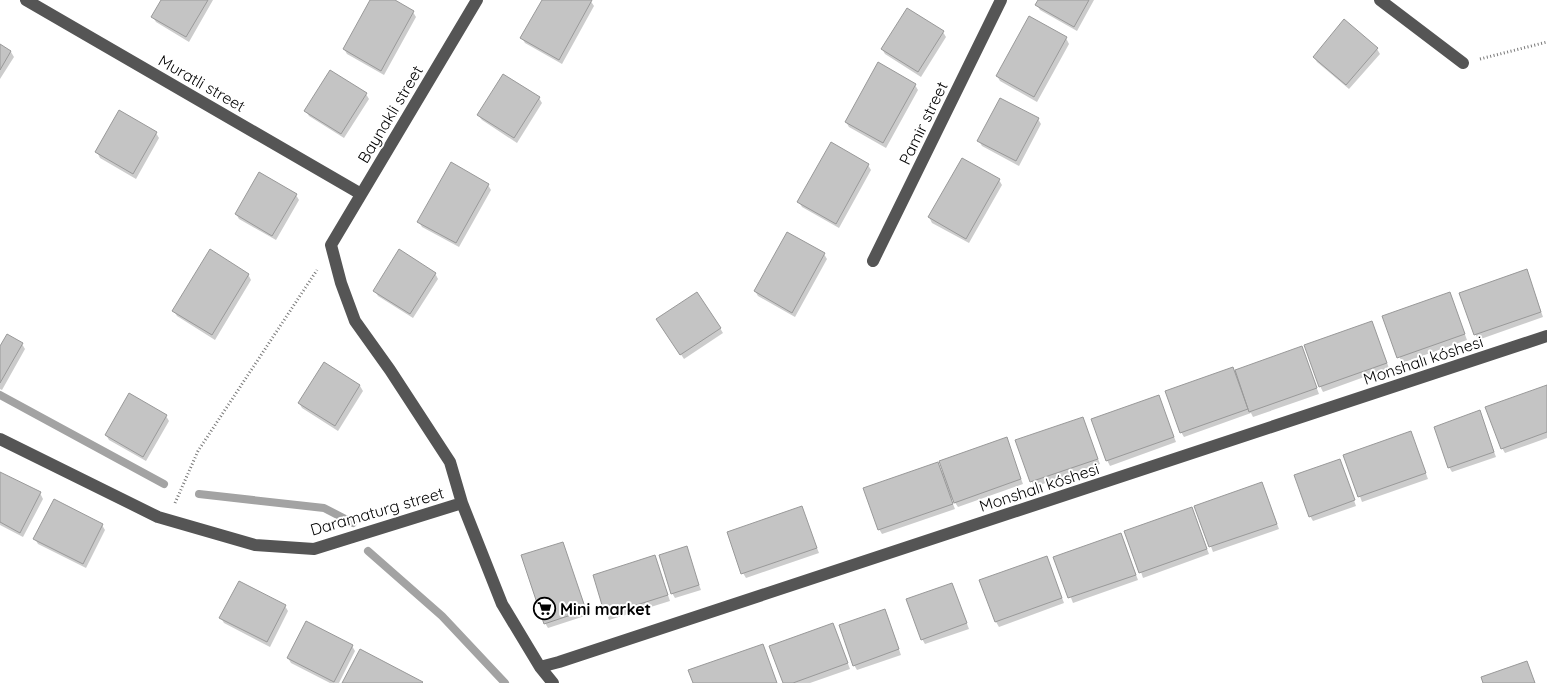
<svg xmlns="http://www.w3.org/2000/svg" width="1547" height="683" font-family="Quicksand,sans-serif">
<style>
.shadow{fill:#0003}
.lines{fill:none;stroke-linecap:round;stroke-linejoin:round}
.stream{stroke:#a3a3a3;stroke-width:8}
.building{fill:#c4c4c4;stroke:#999}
.path{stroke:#777;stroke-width:3;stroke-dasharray:1 2.5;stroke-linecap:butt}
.minor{stroke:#555;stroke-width:12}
.labels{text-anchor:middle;stroke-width:4;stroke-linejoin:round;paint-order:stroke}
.street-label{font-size:16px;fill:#000;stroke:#fff}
.poi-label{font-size:16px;font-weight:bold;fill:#000;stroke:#fff;text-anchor:start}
</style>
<rect width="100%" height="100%" fill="#fff"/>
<path class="shadow" d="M162,0H213L189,42L156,22L153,17Z
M371,0H392L413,12L416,17L384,75L347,54L344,49Z
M543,0H590L594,6L562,64L525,43L522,38Z
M1040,0H1094L1077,31L1040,10L1037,5Z
M1029,18L1066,38L1069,44L1037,102L1000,81L997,76Z
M943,32L946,37L921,77L885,54L882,49Z
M0,46L11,52L14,57L0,79Z
M1377,49L1380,54L1349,89L1317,62L1314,57Z
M915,85L918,90L886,148L849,127L846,122Z
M366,94L369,99L344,138L309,116L306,111Z
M539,98L542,103L517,143L482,120L478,115Z
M1038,119L1041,124L1019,166L982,146L979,141Z
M156,133L159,138L136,179L100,158L97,152Z
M868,165L871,170L839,228L802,207L799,202Z
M999,180L1002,185L969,243L932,223L929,217Z
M488,185L491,190L459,247L422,227L419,222Z
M296,195L299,200L276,240L239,219L236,214Z
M824,254L827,259L795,317L758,296L755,291Z
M435,273L438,279L413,318L378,296L375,291Z
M248,274L251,280L215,340L177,316L174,311Z
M1529,276L1543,317L1478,340L1460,294Z
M1450,294L1467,340L1402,363L1384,317Z
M661,324L720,328L723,333L684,359Z
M1374,328L1389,368L1323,392L1320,386Z
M22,344L25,349L2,390L0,389V348Z
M1302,348L1319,394L1253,417L1251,413L1184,437L1181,432L1234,372Z
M360,386L363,391L338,431L302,408L299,403Z
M1547,387V438L1505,453L1502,448Z
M1159,397L1176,442L1110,466L1107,460Z
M166,416L169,421L146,461L109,440L106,435Z
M1482,417L1496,457L1452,472L1449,467Z
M1083,418L1100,464L1034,487L1017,441Z
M1411,433L1428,479L1362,502L1345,456Z
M1006,438L1023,484L958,507L952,498L951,499L955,509L882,534L879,529L938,463L943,473Z
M1342,466L1356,506L1313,521L1310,516Z
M0,473L40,493L43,499L23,537L0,525Z
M1264,488L1279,529L1213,552L1196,506Z
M801,507L819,553L746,578L743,573Z
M1192,509L1209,554L1143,578L1141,572Z
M102,525L105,530L86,568L38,544L35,539Z
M1121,534L1138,580L1073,603L1055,557Z
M562,543L588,615L548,628L545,623Z
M686,547L701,590L675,598L672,593Z
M655,557L670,601L609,620L594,576Z
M1047,558L1064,603L999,627L996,622Z
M952,584L969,629L925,644L922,639Z
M285,606L288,611L270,647L224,623L221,618Z
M887,615L901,655L857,670L854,665Z
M833,624L850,669L810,683H785Z
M352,646L355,651L339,683H330L291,663L288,658Z"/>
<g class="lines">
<path class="stream" d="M0,395L164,484
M199,494L324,508L353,523
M368,551L442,616L505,683"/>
</g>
<path class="building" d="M161,0H208L186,37L151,17Z
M370,0H395L414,11L381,71L343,49Z
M542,0H592L559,60L520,38Z
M1038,0H1089L1074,27L1035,5Z
M907,8L944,31L918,72L881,49Z
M1029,16L1067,37L1034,97L996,76Z
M1344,19L1378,48L1346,85L1313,57Z
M0,44L11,51L0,70Z
M878,62L916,84L883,143L845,122Z
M330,70L367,93L341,134L304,111Z
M503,74L540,97L514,138L477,115Z
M1000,98L1039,118L1016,161L977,141Z
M119,110L157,132L133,174L95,152Z
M831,142L869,164L836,224L797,202Z
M962,158L1000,179L966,239L928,217Z
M451,162L489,184L456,243L417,222Z
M259,172L297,194L272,236L235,214Z
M787,232L825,253L792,313L754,291Z
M210,249L249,274L212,335L172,311Z
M399,249L436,273L410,314L373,291Z
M1527,269L1541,312L1474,335L1459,293Z
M697,292L721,328L680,355L656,319Z
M1450,292L1465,334L1397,358L1382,316Z
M1372,321L1387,363L1319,387L1304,345Z
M7,334L23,343L0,383V346Z
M1302,346L1317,388L1249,412L1235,370Z
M324,362L360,385L335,426L298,403Z
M1233,367L1248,409L1180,433L1165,391Z
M1547,385V432L1501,449L1485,407Z
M129,393L167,415L143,457L105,435Z
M1159,395L1174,437L1106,461L1091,419Z
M1480,410L1494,452L1448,468L1434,427Z
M1083,417L1098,459L1030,482L1015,440Z
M1411,431L1426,473L1358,497L1343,455Z
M1007,437L1021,479L954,503L939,461Z
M1340,459L1355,500L1309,517L1294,475Z
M938,462L953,504L878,530L863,488Z
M0,472L41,492L20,533L0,522Z
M1262,482L1277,524L1209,547L1194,506Z
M54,499L103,524L83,564L33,539Z
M802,506L817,548L741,574L727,532Z
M1192,507L1207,549L1139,573L1124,531Z
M1121,533L1136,575L1068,598L1053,557Z
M563,542L586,610L544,624L521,555Z
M687,546L699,585L671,594L659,555Z
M655,555L668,595L605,615L593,575Z
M1047,556L1062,598L995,622L979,580Z
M239,581L286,605L267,642L219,618Z
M952,583L967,623L921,640L906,599Z
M885,609L899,649L853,666L839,625Z
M306,621L353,645L334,682L287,658Z
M833,623L848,663L793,683H783L769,646Z
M763,644L777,683H693L688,670Z
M360,649L423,682L422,683H342Z
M1527,661L1535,683H1483L1481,677Z"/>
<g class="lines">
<path class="path" d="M1480,59L1547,42
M175,503L198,451L317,270"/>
<path class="minor" d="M26,0L361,194
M477,0L331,245L341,283L355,321L390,370L450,462L462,503L502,604L540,667L553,683
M1380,0L1463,63
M873,261L1001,0
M0,439L158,517L255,545L314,549L462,503
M540,667L559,662L1547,336"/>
</g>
<defs>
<symbol id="supermarket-ring" viewBox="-11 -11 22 22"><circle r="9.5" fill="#fff" stroke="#000" stroke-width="1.5"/><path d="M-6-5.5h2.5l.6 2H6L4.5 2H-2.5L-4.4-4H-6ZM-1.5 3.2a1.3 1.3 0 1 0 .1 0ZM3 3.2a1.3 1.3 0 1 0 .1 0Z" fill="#000"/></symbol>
</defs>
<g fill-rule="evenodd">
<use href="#supermarket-ring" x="532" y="596" width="25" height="25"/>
</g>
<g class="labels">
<g class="street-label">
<text transform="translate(202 83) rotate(30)" y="6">Muratli street</text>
<text transform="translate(390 114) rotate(-59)" y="6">Baynakli street</text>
<text transform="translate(923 123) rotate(-64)" y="6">Pamir street</text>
<text transform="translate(1423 360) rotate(-18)" y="6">Monshalı kóshesi</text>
<text transform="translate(1039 487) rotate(-18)" y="6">Monshalı kóshesi</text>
<text transform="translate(377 511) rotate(-16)" y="6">Daramaturg street</text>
</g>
<g class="poi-label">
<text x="560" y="615">Mini market</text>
</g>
</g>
</svg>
